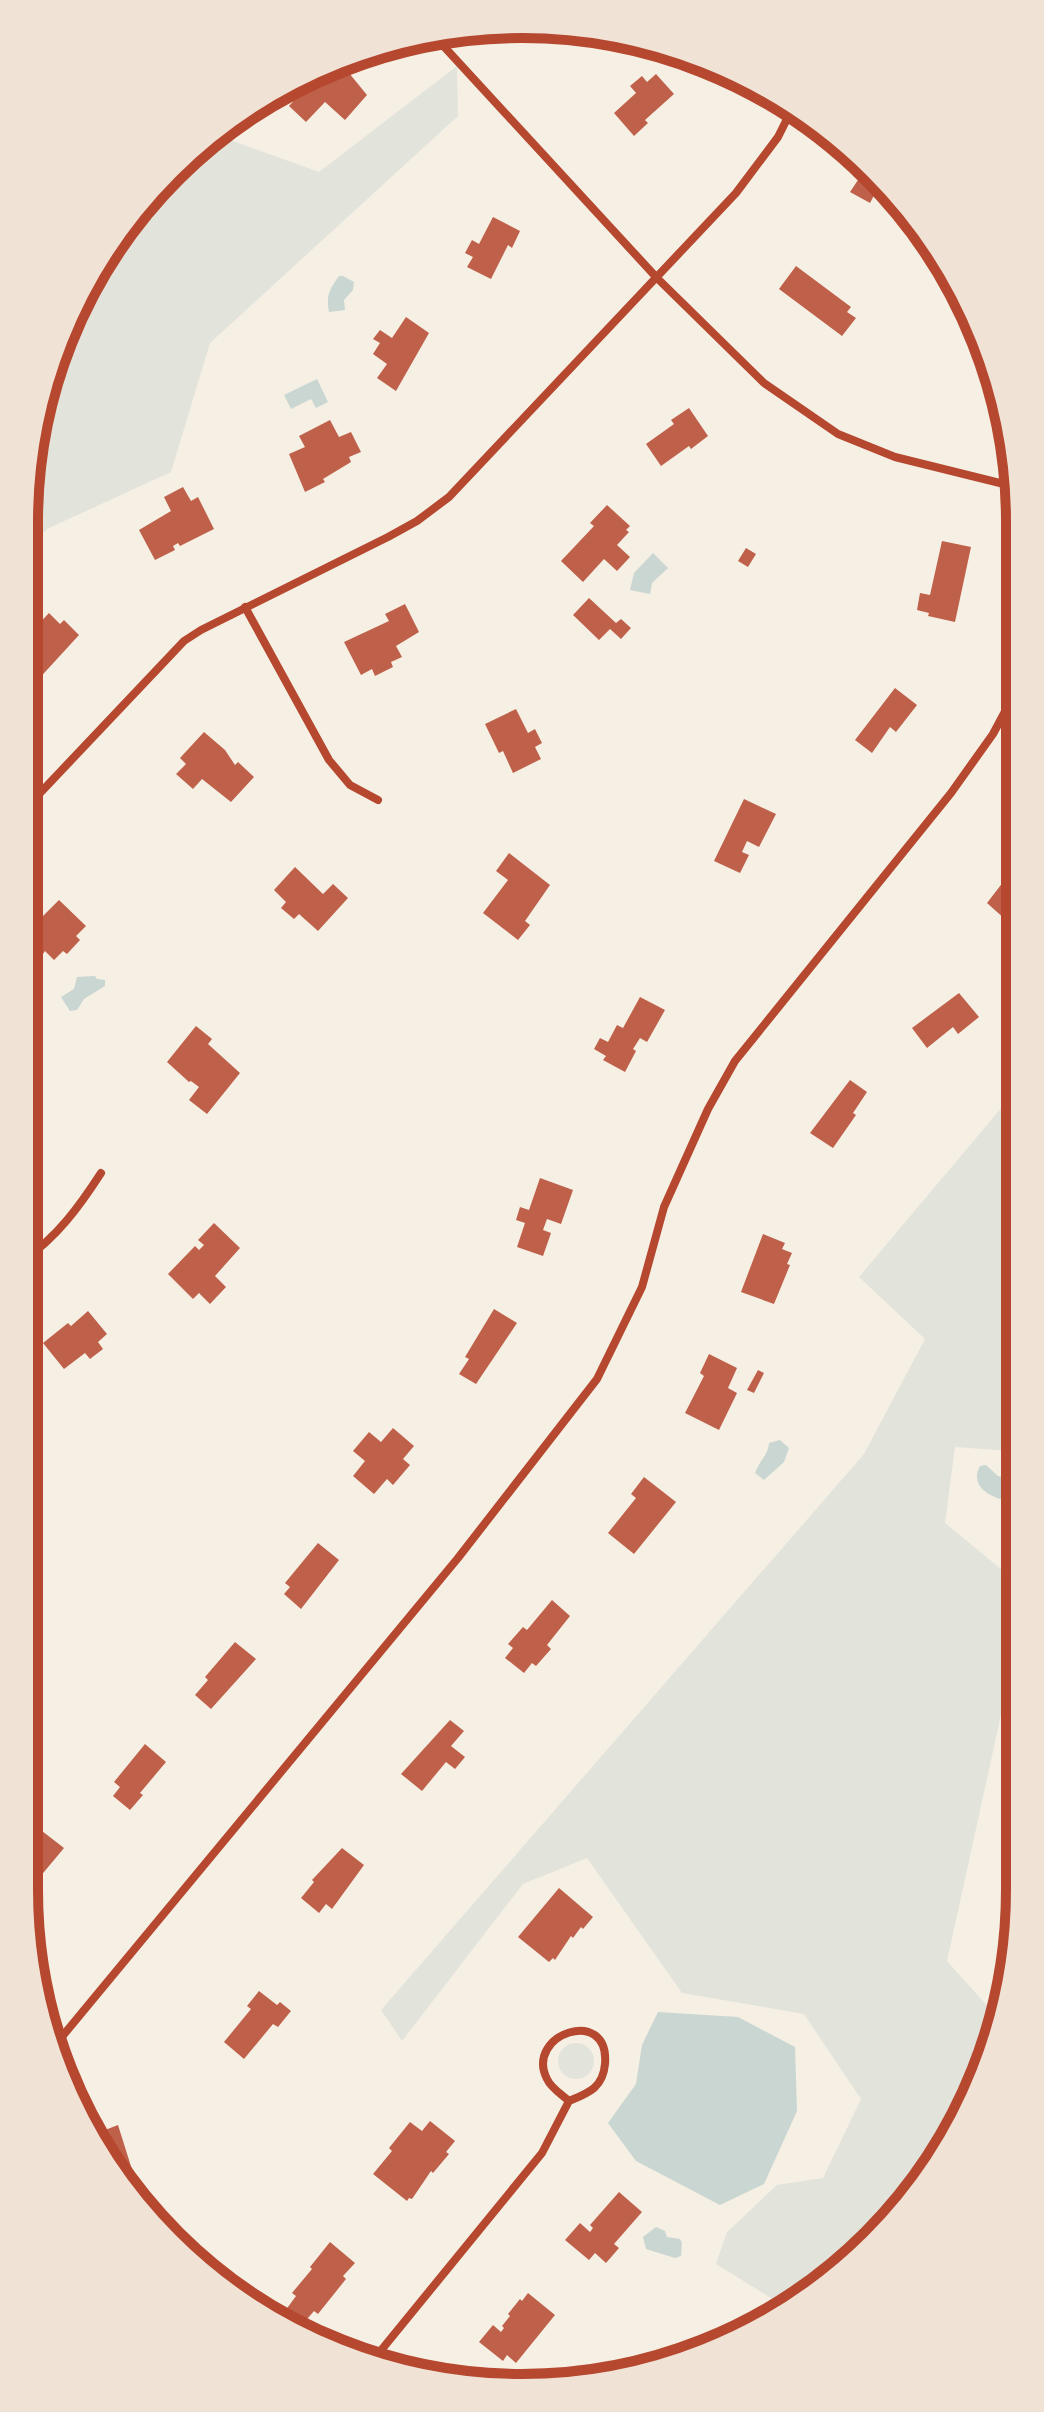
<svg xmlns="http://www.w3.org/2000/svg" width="1044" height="2412" font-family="Georgia,serif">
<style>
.green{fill:#e2e4dc}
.water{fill:#c9d6d2}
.building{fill:#bf614a}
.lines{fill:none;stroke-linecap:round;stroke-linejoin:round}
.minor{stroke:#b5482f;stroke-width:8}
.rim{fill:none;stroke:#b5482f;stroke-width:10}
</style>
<rect width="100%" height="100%" fill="#f6efe4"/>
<path class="green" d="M457,66L458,116L210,343L171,472L47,529L24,553V522L41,420L60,386L48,375L51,361L148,193L222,137L319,172Z
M1018,1088V1284L1011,1451L955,1447L945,1523L1001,1569L1006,1692L947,1961L999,2019L993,2050L897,2218L787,2308L716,2264L727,2232L777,2185L823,2178L861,2099L804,2014L682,1993L587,1858L523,1884L402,2041L381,2010L864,1454L925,1339L859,1277Z
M558 2061a18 18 0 1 1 36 0a18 18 0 1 1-36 0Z"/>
<path class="water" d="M339,276H343L354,282L353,290L344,300L345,310L329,312C326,296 329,290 339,276Z
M317,379L328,402L316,408L311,399L291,409L284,395Z
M653,553L668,568L652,583L650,594L630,590L634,573Z
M95,976L97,979L105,980V986L84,999L77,1010L70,1011L61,997L74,989L77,977Z
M780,1440L789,1448L784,1462L764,1480L755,1473C759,1461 768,1456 769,1443Z
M986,1465L998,1476L1012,1479L1013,1488L1019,1494L1016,1502C999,1501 967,1490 980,1466Z
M658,2012L738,2017L795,2047L797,2111L764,2184L720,2205L636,2161L608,2123L636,2084L642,2045Z
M656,2227L665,2231L667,2237L680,2239L682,2243L681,2256L675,2258L646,2249L643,2237Z"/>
<path class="building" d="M336,66L346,76L349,73L367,95L345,120L325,102L306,122L289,106L309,84L314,89Z
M656,74L674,94L645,120L648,123L634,136L614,113L636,93L630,86L642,76L647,82Z
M866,168L881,182L870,203L850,192Z
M493,217L520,231L512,248L508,245L491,279L467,267L473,257L465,253L472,240L479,244Z
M796,266L851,307L847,312L856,318L842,336L779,289Z
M406,317L429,333L396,391L377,378L387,364L373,354L380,343L373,339L380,330L392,338Z
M689,408L708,436L691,449L689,446L661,466L646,444L674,424L671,420Z
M330,420L339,437L351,432L361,452L349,457L351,462L323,479L325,482L305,492L289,454L305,447L299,436Z
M183,487L191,501L198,497L214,529L180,546L178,543L173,546L175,550L155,560L139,530L171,511L164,497Z
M607,505L630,526L626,530L629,532L617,545L630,557L617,571L604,559L583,582L561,561L594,526L590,523Z
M942,541L971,547L955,622L928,616L929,613L917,610L920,593L930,595Z
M746,548L756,554L748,567L738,561Z
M589,598L616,623L621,619L631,628L621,639L610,629L599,640L573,615Z
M405,604L419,632L396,646L402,657L391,662L393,667L375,676L372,669L361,675L344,642L389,621L385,614Z
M49,613L60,624L64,620L79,635L24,695V645L36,635L32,631Z
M895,688L917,705L896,732L890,727L872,753L855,740Z
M516,709L528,733L535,729L542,743L535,747L541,759L513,773L503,751L499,753L485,724Z
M204,732L225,750L235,765L238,762L254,777L231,802L202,779L193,789L176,774L186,764L180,758Z
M744,799L776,814L759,847L747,841L742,852L749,855L740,873L714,861Z
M509,853L550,885L525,921L530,925L518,940L483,913L508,880L496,871Z
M1017,864V907L1006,920L987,903Z
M295,867L323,894L333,884L348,898L318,931L299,914L294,919L281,908L286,902L274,890Z
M59,900L86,926L76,936L80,940L67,954L63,951L54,960L45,951L41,957L36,952L24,964V935Z
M959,993L979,1017L958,1034L953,1027L927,1048L912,1028Z
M640,997L665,1010L647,1042L640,1038L633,1049L636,1051L625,1072L603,1060L606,1056L594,1049L600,1038L608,1042L617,1025L623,1028Z
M196,1026L212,1039L208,1044L240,1073L207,1114L189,1100L199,1087L191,1081L189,1082L167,1062Z
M850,1080L867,1092L853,1113L856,1115L833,1148L810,1133Z
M540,1178L573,1190L561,1224L547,1219L543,1230L551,1233L543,1256L517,1247L525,1223L516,1220L520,1207L529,1210Z
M214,1223L240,1248L215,1276L226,1287L210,1304L199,1293L193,1299L168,1274L195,1246L199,1250L204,1245L198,1240Z
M763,1234L785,1243L782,1249L792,1253L787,1264L790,1265L774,1304L741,1292Z
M494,1309L517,1323L476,1384L459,1374L469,1359L465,1357Z
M88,1311L107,1334L98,1342L103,1349L90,1359L85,1353L64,1369L43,1343L68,1323L71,1326Z
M709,1354L737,1368L728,1388L737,1393L719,1430L685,1413L704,1376L700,1373Z
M758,1370L764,1373L754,1393L747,1390Z
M393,1428L414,1446L403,1459L410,1465L393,1485L387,1479L374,1494L353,1476L365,1461L353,1451L369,1432L381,1442Z
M644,1477L676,1502L634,1554L608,1533L636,1498L631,1494Z
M318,1543L339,1560L301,1609L284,1594L290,1587L285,1583Z
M552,1600L570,1616L547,1645L551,1649L536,1666L532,1663L524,1673L505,1658L513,1648L508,1644L523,1627L527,1630Z
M235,1642L256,1659L211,1709L195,1695L208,1680L205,1677Z
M450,1720L464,1731L451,1746L465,1757L455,1769L446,1762L422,1791L401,1774Z
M145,1744L166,1762L140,1793L143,1795L130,1810L113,1796L120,1787L114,1782Z
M42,1831L64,1848L39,1878L24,1890V1853Z
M342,1848L364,1865L332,1909L326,1904L319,1913L301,1898L314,1882L312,1880Z
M559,1888L593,1917L583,1929L581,1927L573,1938L571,1936L555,1960L553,1958L549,1962L518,1937Z
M259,1991L277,2005L280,2002L291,2011L278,2027L273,2024L244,2059L224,2042L251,2009L247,2006Z
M102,2120L105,2130L118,2125L135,2179L127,2182L92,2123Z
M430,2121L455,2141L446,2152L449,2154L433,2173L431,2171L412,2199L409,2198L407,2201L373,2174L392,2151L389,2148L410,2122L422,2131Z
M619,2192L642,2212L614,2244L619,2248L606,2263L595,2253L589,2260L565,2240L580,2223L590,2232L593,2228L590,2225Z
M330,2242L355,2263L343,2276L346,2279L318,2314L314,2311L302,2325L285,2311L296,2296L292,2293L312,2269L310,2267Z
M528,2293L555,2315L516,2363L507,2355L503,2361L479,2342L493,2325L501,2332L504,2328L502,2326L510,2316L508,2314L520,2299L522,2301Z"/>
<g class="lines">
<path class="minor" d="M437,39L657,278L764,383L838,434L895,457L1016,487
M245,607L329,760L350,785L378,800
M24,810L184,641L201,630L388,537L417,521L449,497L736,193L778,137L792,109
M24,1259C56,1239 81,1204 101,1173
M51,2050L458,1558L597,1379L642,1287L664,1207L708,1109L735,1061L951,793L993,734L1016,691
M374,2359L542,2153L569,2101C588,2093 603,2088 605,2064C610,2005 524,2034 547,2079C551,2088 561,2094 569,2101"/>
</g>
<path d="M0 0H1044V2412H0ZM522 38H522A484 484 0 0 1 1006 522V1890A484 484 0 0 1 522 2374H522A484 484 0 0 1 38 1890V522A484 484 0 0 1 522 38Z" fill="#f1e2d6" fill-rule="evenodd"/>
<path class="rim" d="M522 38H522A484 484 0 0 1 1006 522V1890A484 484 0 0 1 522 2374H522A484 484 0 0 1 38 1890V522A484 484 0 0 1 522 38Z"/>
</svg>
